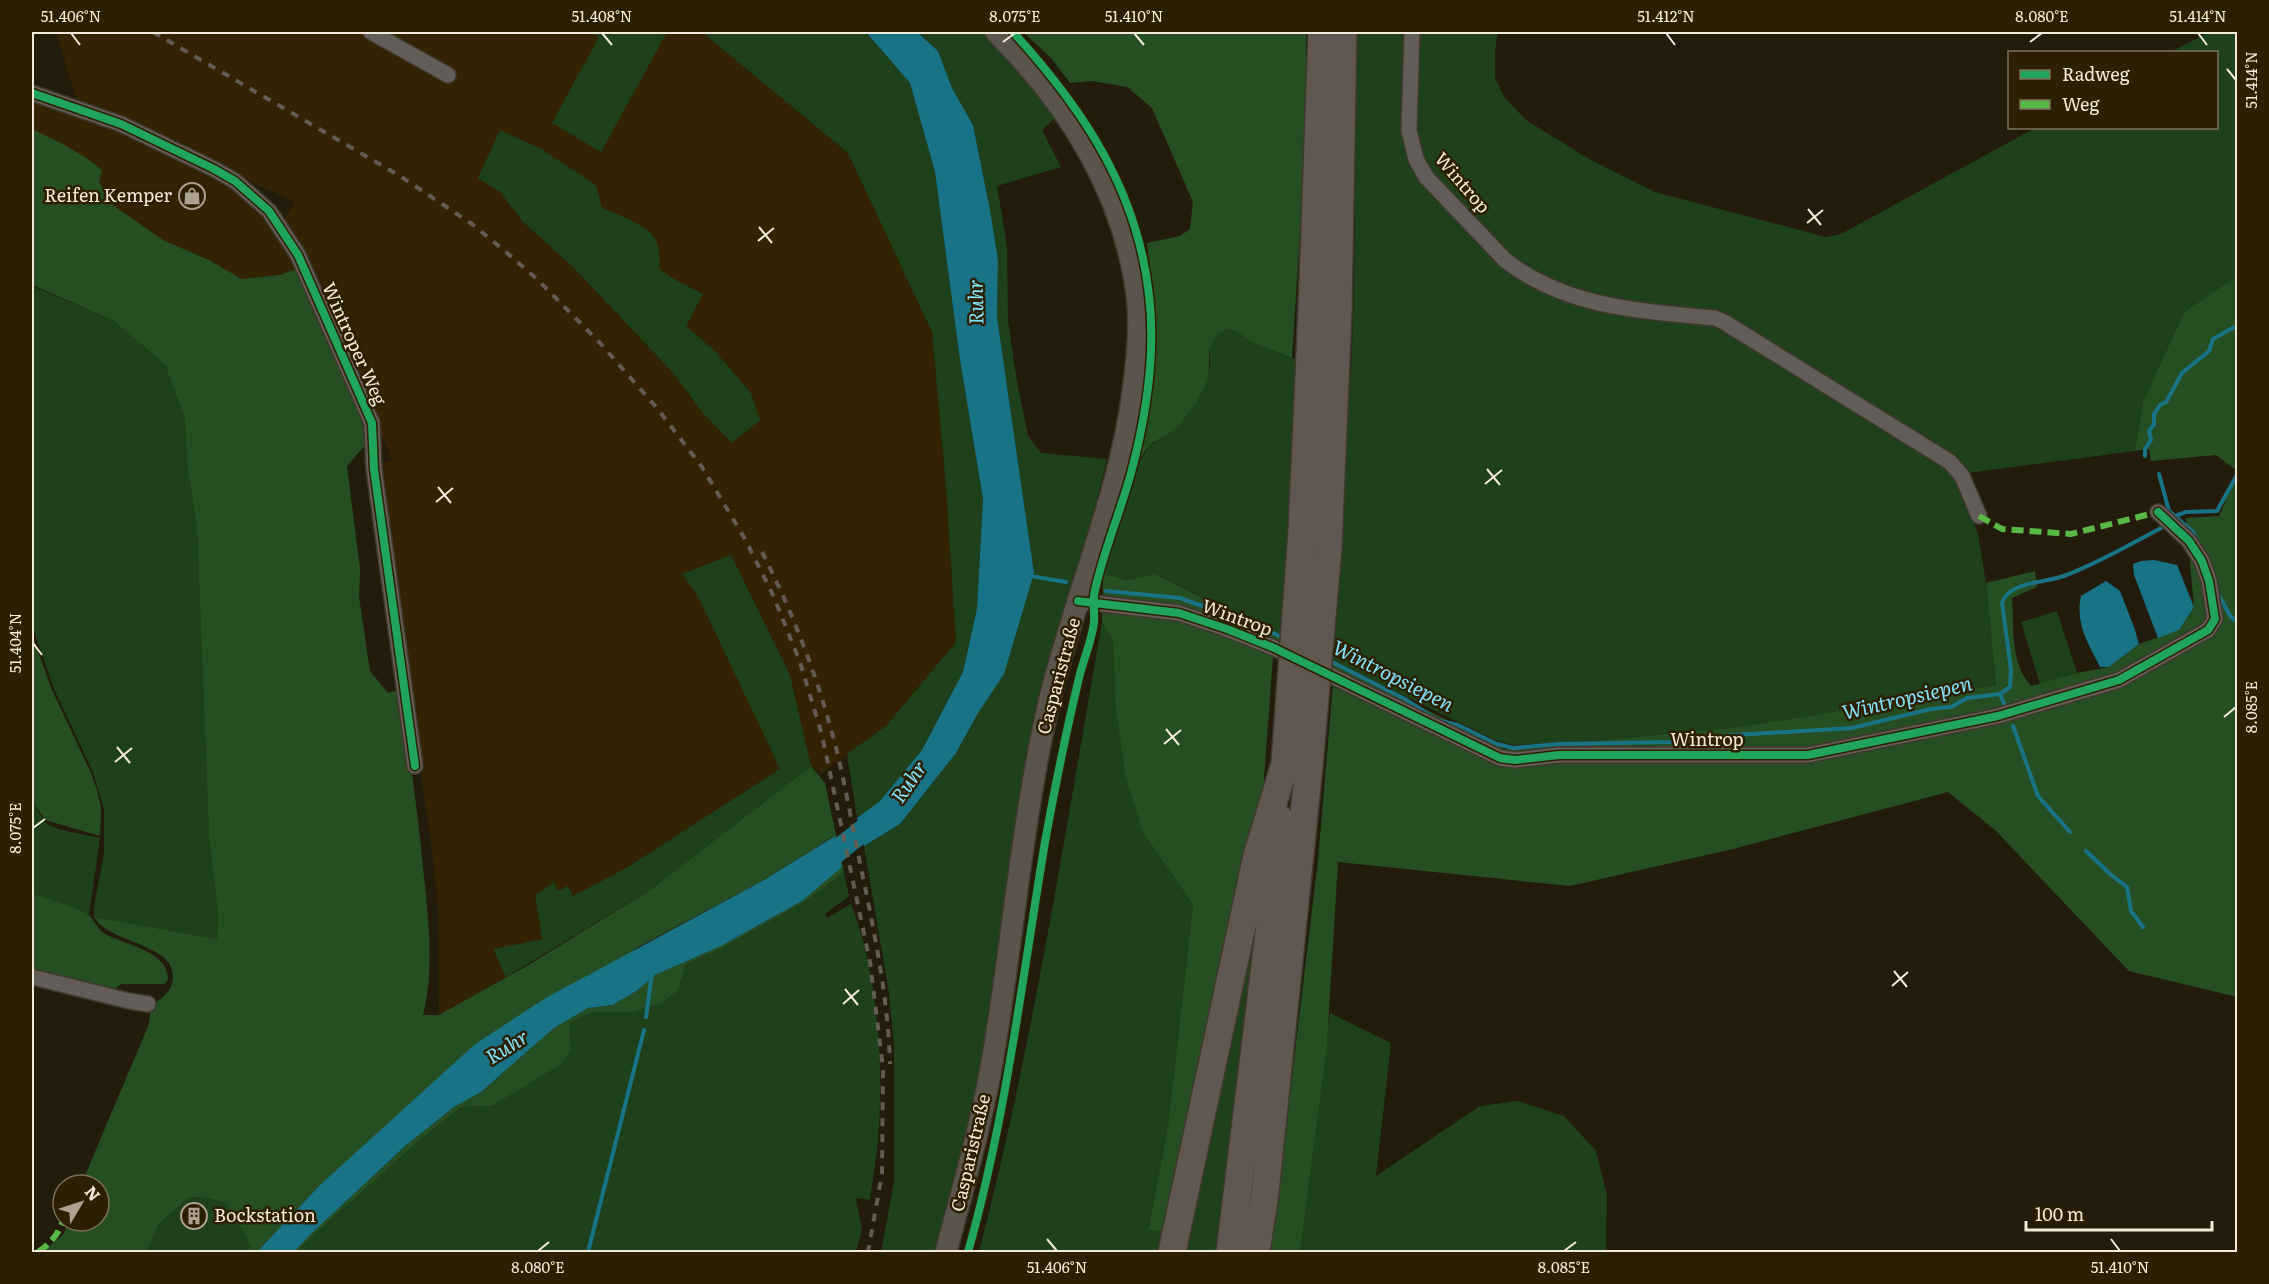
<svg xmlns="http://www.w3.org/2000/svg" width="2269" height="1284" font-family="Literata,serif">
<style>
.built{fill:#332302;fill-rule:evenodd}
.green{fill:#1e411b}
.forest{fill:#264e23}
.water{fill:#197386}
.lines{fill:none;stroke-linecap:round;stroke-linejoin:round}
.stream{stroke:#197386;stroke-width:4}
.river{stroke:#197386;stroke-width:22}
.minor-casing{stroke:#3f382b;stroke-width:18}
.secondary-casing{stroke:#3f382b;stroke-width:24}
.motorway-casing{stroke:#3f382b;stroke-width:30}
.minor{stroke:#625d58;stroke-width:15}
.secondary{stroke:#5b544d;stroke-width:21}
.motorway{stroke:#605850;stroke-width:27}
.rail{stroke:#625c54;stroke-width:4;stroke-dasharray:8 8;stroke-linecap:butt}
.motorway-bridge-casing{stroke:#3f382b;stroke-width:30;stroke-linecap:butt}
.motorway-bridge{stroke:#605850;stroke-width:27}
.quiet{stroke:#58b947;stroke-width:6;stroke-dasharray:12 6;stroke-linecap:butt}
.cycleway-casing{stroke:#2d1f02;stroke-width:11}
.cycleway{stroke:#20a55d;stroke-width:8}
.ticks{fill:none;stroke:#f4eada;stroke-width:2}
.labels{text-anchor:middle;stroke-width:5;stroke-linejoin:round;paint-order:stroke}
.street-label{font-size:18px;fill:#f4eada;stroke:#2d1f02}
.poi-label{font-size:18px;fill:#f4eada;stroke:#2d1f02;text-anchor:end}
.water-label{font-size:20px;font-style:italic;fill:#82e2fb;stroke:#2d1f02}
.neatline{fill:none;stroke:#f4eada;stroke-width:2}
.ticks-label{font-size:15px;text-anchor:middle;fill:#f4eada}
</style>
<rect width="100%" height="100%" fill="#231c0c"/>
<path class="built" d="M56,32H702L848,153L932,332L946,487L956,642L886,726L822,773L811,766L790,675L731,555L682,574L698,595L780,769L626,868L573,896L568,886L558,891L554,882L535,895L542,939L494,949L506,977L439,1015L438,908L433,856L407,678L408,653L379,465L392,460L321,283L295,234L284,219L295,202L258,185L175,140L78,104ZM500,192L601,208L625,217L649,232L656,241L660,269L674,279L703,293L686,326L714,350L751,393L760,420L702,412L675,375L573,267L523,222Z
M32,101L115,130L221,176L268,218L299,268L280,275L242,279L209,260L163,240L113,205L99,182L102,170L88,159L32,129Z"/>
<path class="green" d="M590,32H667L601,152L552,123L599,37Z
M702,32H866L910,83L935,172L960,360L983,499L977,608L963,672L922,750L880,801L857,818L847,754L886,726L956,642L946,487L932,332L848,153Z
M917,32H985L1011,59L1058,115L1042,130L1061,167L997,186L1007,246L1008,321L1017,382L1028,436L1041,453L1107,459L1073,596L964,1157L938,1252H881L894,1182V1046L889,993L864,846L900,824L956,753L978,713L1034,573L997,317L998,260L990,210L973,125L952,88L938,51Z
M1357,32H1498L1495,50V78L1504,97L1526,120L1589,159L1655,192L1826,237L1841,234L2035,128H2216V52H2171L2209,32H2237V276L2184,312L2143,402L2135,451L1967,473L1719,315L1569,290L1515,266L1420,177L1501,267L1565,299L1717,322L1946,465L1958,479L1978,534L1986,583L1996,685L1739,727L1588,741L1513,745L1497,741L1155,574L1127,580L1103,573L1135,469L1150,445L1166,436L1210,366V344L1218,333L1228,329L1238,332L1251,342L1330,373H1351L1354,293Z
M500,130L541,149L596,185L602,208C617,214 648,225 656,240C660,248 659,261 660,269L674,279L703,294L686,326L714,350L751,393L760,420L732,443L702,412L675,375L573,267L523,222L500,192L478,178Z
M32,286L114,321L165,365L185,419L187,463L197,528L209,837L218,916L217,939L94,917V906L104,854V809L93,772L54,689L32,626Z
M731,555L790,675L811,766L650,890L506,977L493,949L542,939L535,895L554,882L558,891L568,886L573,896L626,868L780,769L698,596L682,574Z
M2057,611L2077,673L2040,684L2021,622Z
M1102,622L1113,641L1115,698L1142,831L1193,905L1168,1125L1148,1229L1169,1230L1164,1252H979C1033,1045 1065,833 1102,622Z
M32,800L45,823L61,830L100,838L89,915L32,894Z
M844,872L849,896L825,914L827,918L851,904C877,970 883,1056 879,1126C878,1151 873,1175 870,1200L856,1198L862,1230L856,1252H297L313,1236L421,1139L462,1107L492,1106L571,1050L570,1023L592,1012H633L678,990L686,964L723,948L805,902Z
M1257,914L1233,1131L1216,1252H1179Z
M1330,1013L1391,1043L1376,1176L1480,1106L1518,1101L1564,1116L1596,1151L1607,1195L1606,1252H1300Z
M189,1197L206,1198L226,1203L251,1246L245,1252H146L160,1223Z"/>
<path class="forest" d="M1023,32H1306V138L1292,358L1251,342L1238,332L1228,329C1199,342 1215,361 1205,385C1198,403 1182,424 1166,436C1161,439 1154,441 1150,445C1144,451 1139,462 1135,469L1153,377L1156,321L1147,243L1180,236L1190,229L1193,202L1152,108L1127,87L1092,81L1070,83L1052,59Z
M32,129L63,144L88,159L102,170L99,182L113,205L163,240L209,260L242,279L280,275L299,268L343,364L368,442L347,466L360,569L359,597L370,671L388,693L398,690C410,752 418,814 424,877C429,922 434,971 423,1015H439L530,964L650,890L811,766L825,783L844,872L805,902L723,948L686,964L678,990L661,1003L633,1012H592L570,1023L571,1050L561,1064L492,1106L462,1107L421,1139L313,1236L297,1252H294L311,1234L404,1147L454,1107L481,1092L554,1028L588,1008L613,1005L638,990L655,975L721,946L802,901L834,836L764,880L638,947L319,1186L257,1252H245L251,1246L226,1203L206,1198L189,1197L160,1223L146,1252H42L64,1234L68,1221H99V1185H81L149,1024L151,1006C162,998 172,992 173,977C174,943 108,943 94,917L217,939L218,916L209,837L197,528L187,463L185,419L165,365L114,321L32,285Z
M2237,276V471L2216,455L2151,461L2149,449L2135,451L2143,402L2184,312Z
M2237,474V997L2129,971L1995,830L1948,792L1733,849L1570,886L1338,862L1327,1044L1300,1252H1271L1318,860L1333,684L1273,656L1262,806L1169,1230H1148L1168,1125L1193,905L1142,831L1125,774L1115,698L1113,641L1102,622L1103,573L1127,580L1155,574L1505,749L1739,727L1996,685L1986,583L2035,571L2037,587L2012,598C2014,628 2010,663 2031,686L2077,673L2109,667L2139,644L2179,630L2194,607L2186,518L2219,516Z
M32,635L52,690L91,773L97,790L101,808L100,836L45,820L32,800Z
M32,894C41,897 84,910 89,915C96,922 97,930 107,935C127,945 169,952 168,980L165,984H121L111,992L32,972Z"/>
<path class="water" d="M866,32H917L938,51L952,88L973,125L990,210L998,260L997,317L1034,573L1004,674L978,713L956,753L900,824L864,846L857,818L880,801L922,750L963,672L977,608L983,499L960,360L935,172L910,83Z
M2154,560L2177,565L2194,607L2179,630L2158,638L2134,575L2133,564L2141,561Z
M2106,581L2120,591L2134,627L2139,644L2109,667H2100C2088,643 2075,624 2081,596Z
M835,836L842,867L802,901L721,946L655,975L638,990L613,1005L588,1008L554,1028L481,1092L454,1107L404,1147L311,1234L294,1252H257L319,1186L474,1045L544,999L764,880Z"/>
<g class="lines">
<path class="stream" d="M2145,456V449L2151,440L2149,431L2154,424V414L2160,405L2166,402L2182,373L2209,351L2213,339L2238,325
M2159,474L2169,511L2193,532L2199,544
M2175,516L2186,512L2217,511L2238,473
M1031,576L1066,582
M1106,591L1180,598L1264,628L1283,638
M2219,596L2231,617L2238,622
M1328,660L1405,699L1437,720L1458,725L1497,744L1513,748L1559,744L1671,742L1701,737L1852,728L1931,709L1951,707L1967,698L2000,694L2010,687L2011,670L2002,602C2011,581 2045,583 2064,576C2099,563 2132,543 2165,526
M2000,694L2005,706
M2013,726L2038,796L2070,832
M2086,851L2110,874L2127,887L2131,911L2143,927
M646,1017L652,973
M588,1252L644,1030"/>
<path class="river" d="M813,870L884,814"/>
<defs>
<path id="minor" d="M371,32L448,75
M1412,32L1409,130L1416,159L1426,177L1505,260C1566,308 1641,311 1715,318L1724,322L1950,462L1962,476L1979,516
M32,93L121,124L214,169L235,181L269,211L298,255L372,423L374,469L415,766
M1078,601L1179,613L1227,629L1272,647L1500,758L1515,760L1559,755H1808L1998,716L2119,680L2208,630L2215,619L2209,581L2202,561L2189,541L2158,512
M32,977L129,1001L148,1004"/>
<path id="secondary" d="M946,1252C964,1184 984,1115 995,1045C1013,934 1023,817 1048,707C1073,598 1121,495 1134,384C1138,354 1141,323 1137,294C1123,190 1068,104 996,32"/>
<path id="motorway" d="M1312,310L1322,32
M1338,311L1343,32
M1172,1252L1257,856L1285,764
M1230,1252L1269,933L1280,819
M1256,1252L1265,1193L1309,766"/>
</defs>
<use href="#minor" class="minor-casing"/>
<use href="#secondary" class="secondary-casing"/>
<use href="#motorway" class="motorway-casing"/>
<use href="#minor" class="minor"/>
<use href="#secondary" class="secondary"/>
<use href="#motorway" class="motorway"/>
<path class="rail" d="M153,32L400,176L472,224L506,252L539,281L600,343L657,408L702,467L745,539L773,595L800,662L822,735L870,962L883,1068L882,1174L868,1252
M762,552C791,609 814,668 831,729C843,771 850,815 859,858C873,926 888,994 890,1064"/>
<defs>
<path id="motorway-bridge" d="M1285,764L1302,531L1312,310
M1309,766L1328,548L1338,311"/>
</defs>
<use href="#motorway-bridge" class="motorway-bridge-casing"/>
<use href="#motorway-bridge" class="motorway-bridge"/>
<path class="quiet" d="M1979,516L2002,529L2071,534L2158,512
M73,1185L75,1178
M38,1252C50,1244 59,1234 63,1220"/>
<defs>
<path id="cycleway" d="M32,93L121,124L214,169L235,181L269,211L298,255L372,423L374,469L415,766
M1078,601L1179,613L1227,629L1272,647L1500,758L1515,760L1559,755H1808L1998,716L2119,680L2208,630L2215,619L2209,581L2202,561L2189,541L2158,512
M968,1252C1006,1118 1022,980 1045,842C1055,787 1066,732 1079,678C1083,660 1092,641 1094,622C1095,611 1092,601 1095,590C1104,550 1120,513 1131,473C1146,417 1156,353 1149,295C1137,189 1083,109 1013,32"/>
</defs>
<use href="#cycleway" class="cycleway-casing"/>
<use href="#cycleway" class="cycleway"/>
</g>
<path class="ticks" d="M71,33L80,45M602,33L612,45M1134,33L1144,45M1666,33L1675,45M2198,33L2207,45M1003,42L1015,33M2030,42L2042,33M2227,69L2236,80M1808,209L1821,225M1807,223L1823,210M759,227L772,243M758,241L774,228M1487,469L1500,485M1485,484L1502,470M438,487L451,503M436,502L453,488M33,643L42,655M2224,717L2236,707M1166,729L1179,745M1164,744L1181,730M117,747L130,763M115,762L132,748M33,828L45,819M1894,971L1907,987M1892,986L1908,972M845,989L858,1005M843,1004L859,990M1047,1239L1057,1251M2111,1239L2120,1251M538,1251L549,1242M1564,1251L1576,1242"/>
<defs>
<symbol id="shop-ring" viewBox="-11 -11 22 22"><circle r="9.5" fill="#2d1f02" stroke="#aba292" stroke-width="1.5"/><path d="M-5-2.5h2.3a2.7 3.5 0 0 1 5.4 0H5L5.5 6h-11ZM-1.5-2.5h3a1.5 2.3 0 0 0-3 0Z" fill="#aba292"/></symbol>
<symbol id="building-ring" viewBox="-11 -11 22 22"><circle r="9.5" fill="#2d1f02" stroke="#aba292" stroke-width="1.5"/><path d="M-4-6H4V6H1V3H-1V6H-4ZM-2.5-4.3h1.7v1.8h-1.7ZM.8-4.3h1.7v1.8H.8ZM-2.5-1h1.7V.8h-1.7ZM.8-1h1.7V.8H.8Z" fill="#aba292"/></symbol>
</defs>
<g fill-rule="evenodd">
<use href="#shop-ring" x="177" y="181" width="30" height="30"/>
<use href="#building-ring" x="179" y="1201" width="30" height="30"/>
</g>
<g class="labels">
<g class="street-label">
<text transform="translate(1462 183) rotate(49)" y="6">Wintrop</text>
<text transform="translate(354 344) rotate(66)" y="6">Wintroper Weg</text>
<text transform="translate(1237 618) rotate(20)" y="6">Wintrop</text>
<text transform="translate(1059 676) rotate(-75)" y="6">Casparistraße</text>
<text x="1707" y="746">Wintrop</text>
<text transform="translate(971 1153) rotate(-77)" y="6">Casparistraße</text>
</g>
<g class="poi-label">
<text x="172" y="202">Reifen Kemper</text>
<text x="214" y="1222" text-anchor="start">Bockstation</text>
</g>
<g class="water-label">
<text transform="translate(976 302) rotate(-91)" y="7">Ruhr</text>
<text transform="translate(1393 676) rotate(27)" y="7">Wintropsiepen</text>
<text transform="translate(1907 698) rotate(-13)" y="7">Wintropsiepen</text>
<text transform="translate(909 782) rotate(-55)" y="7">Ruhr</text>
<text transform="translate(507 1047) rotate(-32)" y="7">Ruhr</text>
</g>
</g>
<rect width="2269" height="1284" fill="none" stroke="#2d1f02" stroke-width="66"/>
<rect x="2008" y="51" width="210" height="78" fill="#2d1f02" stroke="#7d7058" stroke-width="1.5"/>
<rect x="2020" y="70" width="30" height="9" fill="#20a55d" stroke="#7d7058" stroke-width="1.5"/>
<text x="2062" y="81" font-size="18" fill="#f4eada">Radweg</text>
<rect x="2020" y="100" width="30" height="9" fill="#58b947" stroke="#7d7058" stroke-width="1.5"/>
<text x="2062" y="111" font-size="18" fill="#f4eada">Weg</text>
<g transform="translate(81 1203) rotate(51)"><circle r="28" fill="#2d1f02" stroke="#7d7058" stroke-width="1.5"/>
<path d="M0-4.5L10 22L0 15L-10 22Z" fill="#aba292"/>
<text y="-9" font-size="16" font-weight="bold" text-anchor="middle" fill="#f4eada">N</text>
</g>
<path d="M2026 1221v9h186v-9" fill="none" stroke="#f4eada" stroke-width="3"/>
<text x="2035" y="1221" font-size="18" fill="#f4eada" stroke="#2d1f02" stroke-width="4.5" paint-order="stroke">100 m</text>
<rect x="33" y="33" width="2203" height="1218" class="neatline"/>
<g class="ticks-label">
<text x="71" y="22">51.406°N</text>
<text x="602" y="22">51.408°N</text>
<text x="1015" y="22">8.075°E</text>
<text x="1134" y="22">51.410°N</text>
<text x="1666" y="22">51.412°N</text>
<text x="2042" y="22">8.080°E</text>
<text x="2198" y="22">51.414°N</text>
<text transform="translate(2252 80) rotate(-90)" y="5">51.414°N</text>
<text transform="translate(16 643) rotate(-90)" y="5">51.404°N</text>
<text transform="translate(2252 707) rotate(-90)" y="5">8.085°E</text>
<text transform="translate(16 828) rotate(-90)" y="5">8.075°E</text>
<text x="538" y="1273">8.080°E</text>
<text x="1057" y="1273">51.406°N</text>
<text x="1564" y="1273">8.085°E</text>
<text x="2120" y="1273">51.410°N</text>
</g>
</svg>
